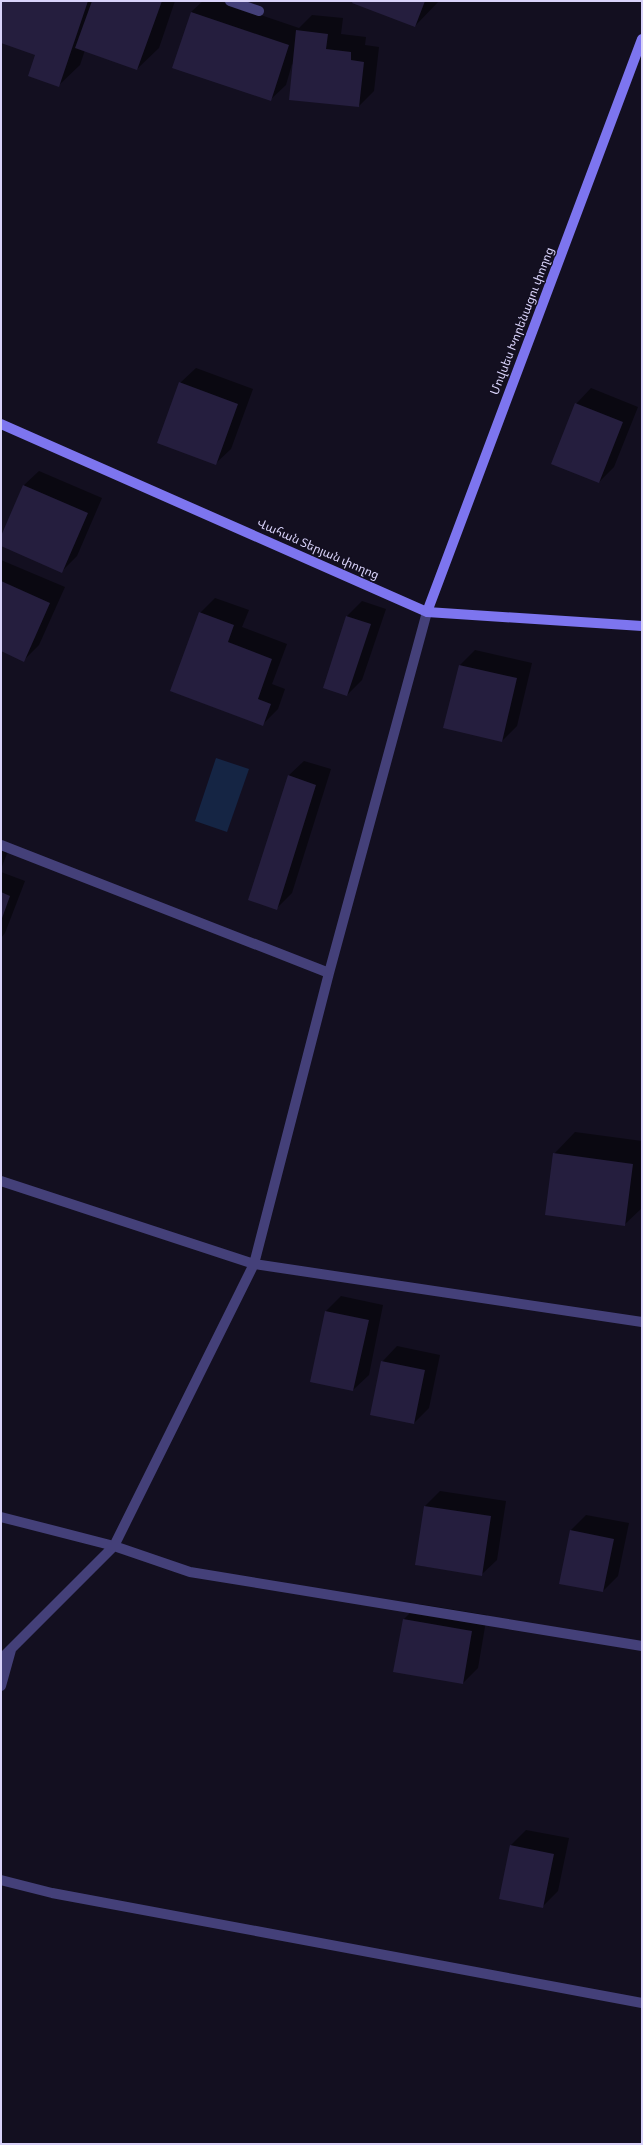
<svg xmlns="http://www.w3.org/2000/svg" width="643" height="2145" font-family="Commissioner,'Noto Sans Armenian',sans-serif">
<style>
.water{fill:#152544}
.shadow{fill:#0007}
.building{fill:#251e3e}
.lines{fill:none;stroke-linecap:round;stroke-linejoin:round}
.street{stroke:#444079;stroke-width:10}
.secondary{stroke:#7d75ef;stroke-width:10}
.labels{text-anchor:middle;stroke-width:3;stroke-linejoin:round;paint-order:stroke}
.street-label{font-size:12px;fill:#d9d3fa;stroke:#130f20}
</style>
<rect width="100%" height="100%" fill="#130f20"/>
<path class="water" d="M216,758L249,769L227,832L195,821Z"/>
<path class="shadow" d="M1,1H175L159,48L137,69L85,50L80,65L58,86L37,54L1,42Z
M203,1H219L299,28L312,15L343,18L341,34L366,37L365,45L379,47L374,91L359,106L292,64L286,85L270,100L191,12Z
M354,1H439L415,26Z
M196,368L253,389L231,449L215,464L180,383Z
M591,388L638,407L614,467L599,482L576,404Z
M39,471L102,498L77,556L62,571L1,545V539L23,486Z
M1,560L65,587L39,645L24,660L1,650Z
M215,598L249,610L242,627L287,644L272,684L285,689L278,709L263,724L200,613Z
M362,601L386,609L362,680L347,695V616Z
M475,650L532,663L517,726L502,741L460,665Z
M304,761L331,769L292,893L277,908L288,776Z
M1,849L8,851L1,869Z
M1,872L25,881L5,933L1,938Z
M575,1132L642,1141V1208L624,1225L554,1154Z
M341,1296L383,1305L369,1375L353,1390L326,1311Z
M397,1346L440,1355L429,1408L414,1423L382,1362Z
M440,1491L506,1501L497,1560L481,1575L416,1565L425,1506Z
M586,1515L629,1523L618,1576L603,1591L571,1530Z
M419,1604L487,1615L478,1668L463,1683L404,1619Z
M526,1830L569,1838L558,1891L543,1906L511,1845Z"/>
<path class="building" d="M1,1H88L59,87L28,76L35,55L1,43Z
M92,1H162L137,70L75,48Z
M353,1H425L415,27L352,3Z
M191,12L289,45L271,101L172,68Z
M296,30L328,34L326,49L351,52V60L364,62L359,107L289,100Z
M179,382L238,404L216,465L157,443Z
M575,403L623,422L599,483L551,464Z
M23,485L88,513L62,573L1,546V536Z
M1,581L50,603L24,662L1,651Z
M199,612L234,625L228,642L272,659L258,699L271,704L263,726L170,691Z
M346,616L371,624L347,696L323,688Z
M459,665L517,678L502,742L443,728Z
M288,775L316,785L277,910L248,900Z
M1,892L10,896L1,921Z
M553,1153L633,1164L625,1226L545,1215Z
M325,1311L369,1320L353,1391L310,1382Z
M381,1361L425,1370L414,1424L370,1415Z
M424,1506L491,1516L482,1576L415,1565Z
M570,1530L614,1539L603,1592L559,1584Z
M403,1619L472,1631L463,1684L393,1672Z
M510,1845L554,1854L543,1908L499,1899Z"/>
<g class="lines">
<path class="street" d="M230,1L259,11
M1,845L329,973
M1,1181L254,1264L642,1322
M1,1517L114,1546L190,1572L642,1646
M1,1659L114,1546L254,1264L329,973L427,612
M1,1686L11,1650
M1,1880L52,1893L642,2003"/>
<path class="secondary" d="M1,424L427,612L642,626
M427,612L642,39"/>
</g>
<g class="labels">
<g class="street-label">
<text transform="translate(522 321) rotate(-69)" y="4">Մովսես Խորենացու փողոց</text>
<text transform="translate(318 549) rotate(24)" y="4">Վահան Տերյան փողոց</text>
</g>
</g>
<rect width="643" height="2145" fill="none" stroke="#d9d3fa" stroke-width="4"/>
</svg>
